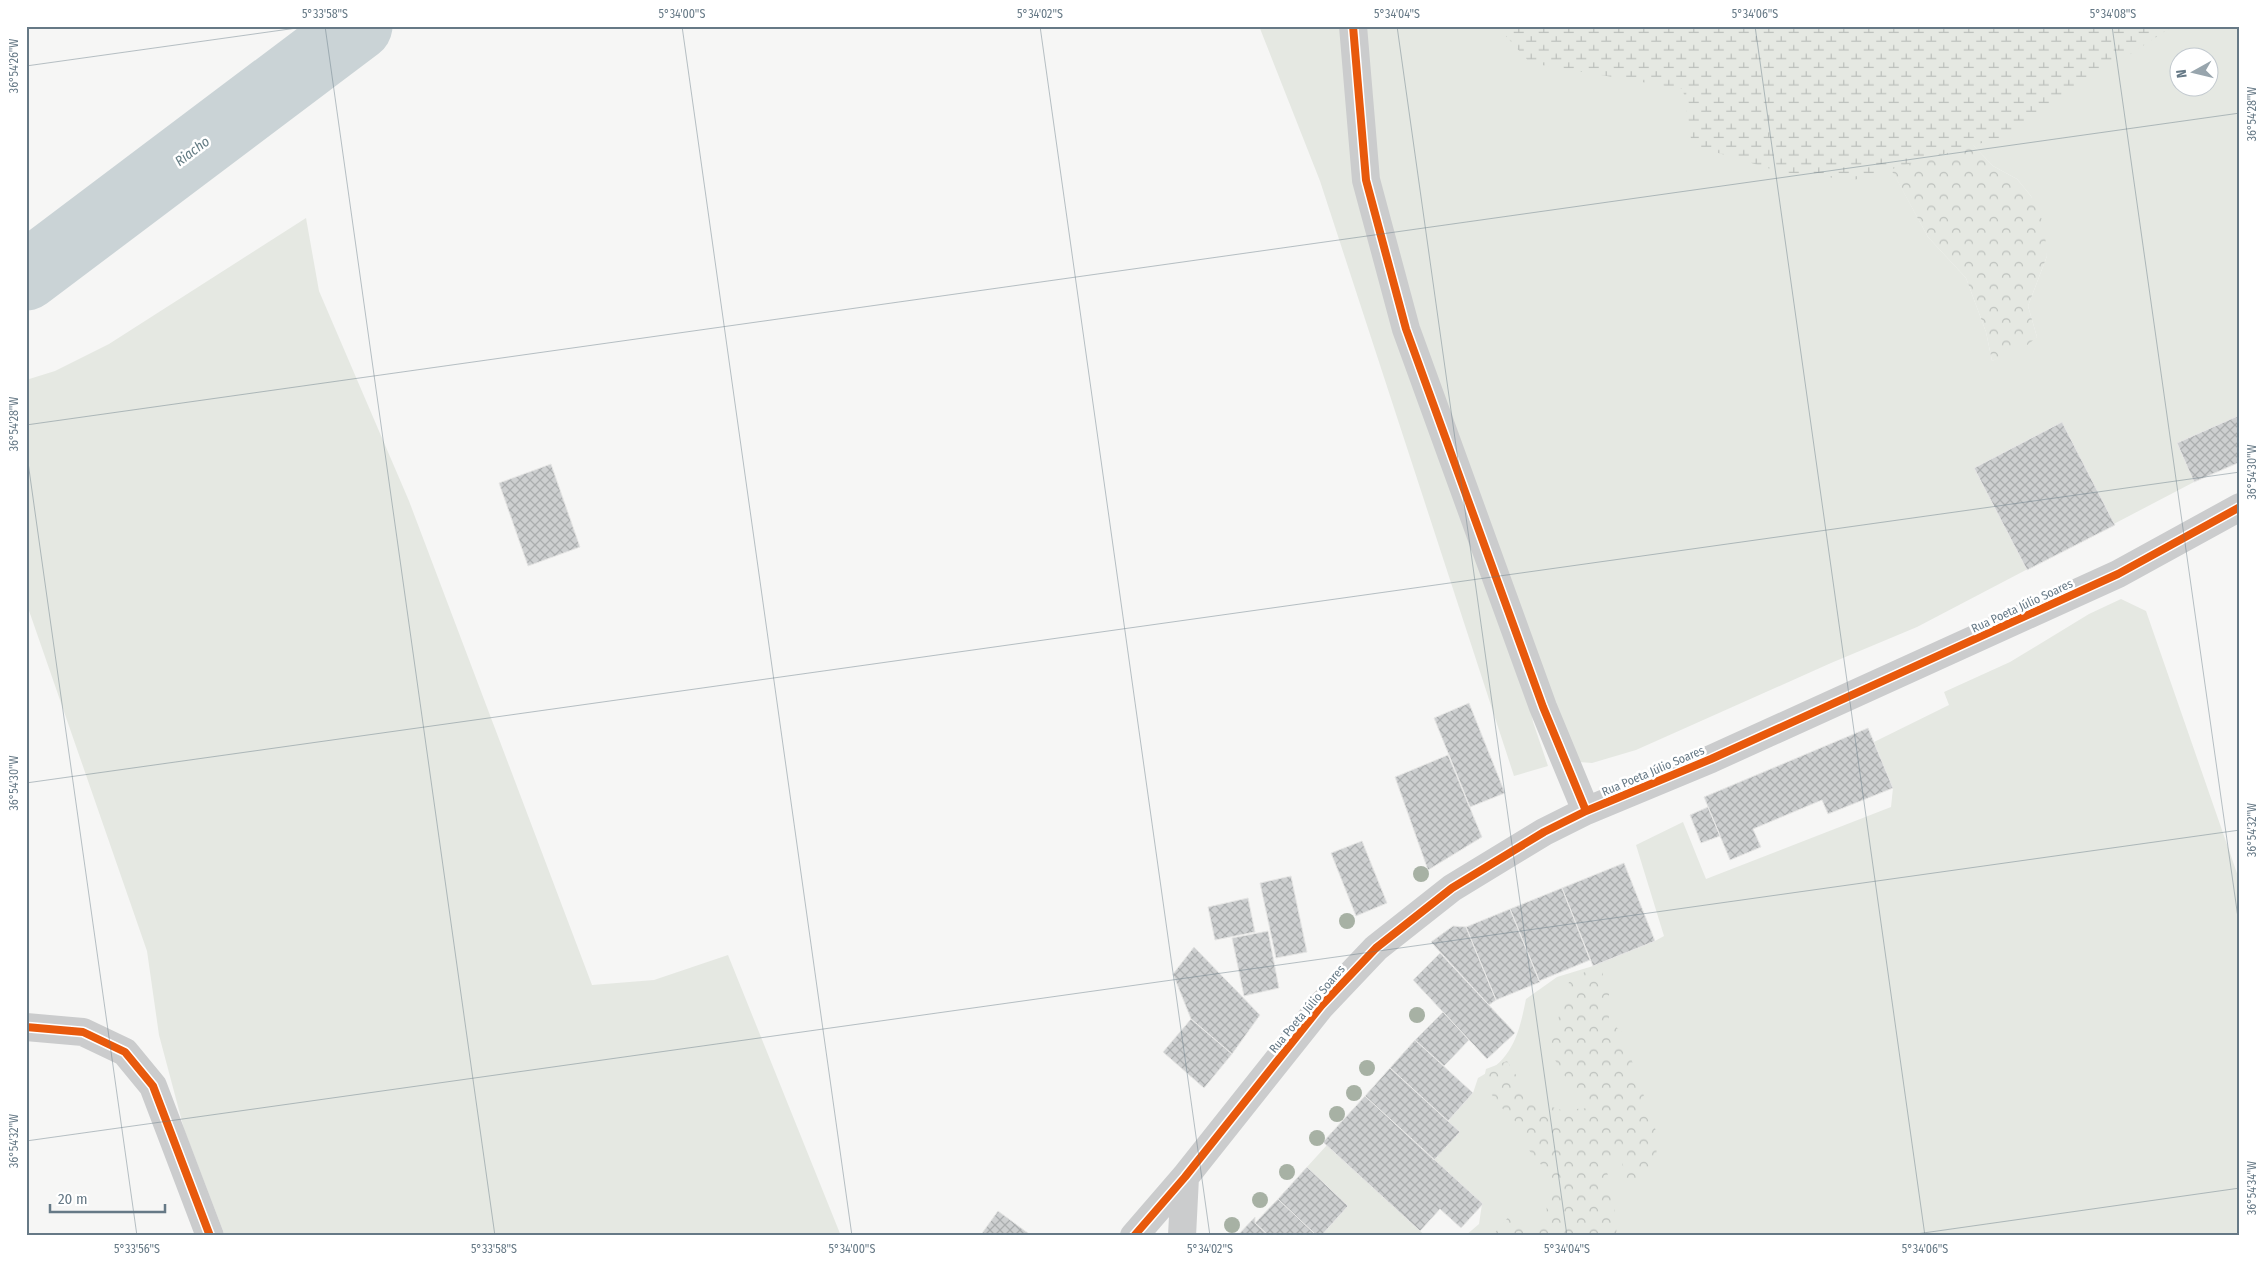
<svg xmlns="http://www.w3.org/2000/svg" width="2266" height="1262" font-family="'Fira Sans Condensed',sans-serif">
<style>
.grass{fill:#e5e8e2;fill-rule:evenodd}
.forest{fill:url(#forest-crowns)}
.wetland{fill:url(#wetland-marsh)}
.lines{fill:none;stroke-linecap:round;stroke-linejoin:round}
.river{stroke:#cad3d6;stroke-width:69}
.building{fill:url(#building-cross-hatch);stroke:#e6e6e5}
.minor{stroke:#cbcccd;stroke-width:28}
.cycleway-casing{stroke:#fff;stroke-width:11}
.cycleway{stroke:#e8590c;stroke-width:8}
.tree{fill:#a7b1a4}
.ticks{fill:none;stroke:#667986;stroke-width:1;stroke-opacity:0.45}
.labels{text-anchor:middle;stroke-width:5;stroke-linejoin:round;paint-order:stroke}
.street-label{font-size:12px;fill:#667986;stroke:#fff}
.water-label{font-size:14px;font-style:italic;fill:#627a82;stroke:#fff}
.neatline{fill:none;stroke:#667986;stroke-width:2}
.ticks-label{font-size:12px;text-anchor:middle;fill:#667986}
</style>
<defs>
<pattern id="forest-crowns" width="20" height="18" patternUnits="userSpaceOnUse" patternTransform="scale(1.25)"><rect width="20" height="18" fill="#e5e8e2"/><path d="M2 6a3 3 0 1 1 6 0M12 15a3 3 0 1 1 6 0" fill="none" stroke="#bdc1bd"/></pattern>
<pattern id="wetland-marsh" width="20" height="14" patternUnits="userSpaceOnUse" patternTransform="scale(1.25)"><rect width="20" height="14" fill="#e5e8e2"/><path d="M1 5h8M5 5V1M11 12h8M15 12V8" fill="none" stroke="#bdc1bd"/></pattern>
<pattern id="building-cross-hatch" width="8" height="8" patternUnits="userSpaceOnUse" patternTransform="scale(1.25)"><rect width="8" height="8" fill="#cdcfd0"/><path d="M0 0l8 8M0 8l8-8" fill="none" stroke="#aaadae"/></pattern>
</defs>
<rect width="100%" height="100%" fill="#f6f6f5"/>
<path class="grass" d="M1259,26H1347L1359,195L1530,704L1533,722L1548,766L1514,776L1320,181Z
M1364,26H1814L1928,237L1966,278L1986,332L1992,361L2037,337L2028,306L2047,256L2031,196L2017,179L1993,166L1970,142L1937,26H2240V415L2177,443L2194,482L1917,627L1831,663L1636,750L1592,763L1579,762L1569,742L1467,470L1399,264L1370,146ZM2178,58H2208V88H2178Z
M306,218L319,291L409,501L592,985L654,980L728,955L841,1236H225L184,1129L159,1035L147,951L26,602V380L55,371L109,344Z
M2121,599L2146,611L2240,882V1236H1465L1479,1224L1482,1204L1434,1160L1460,1132L1448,1121L1473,1093L1478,1078C1513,1059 1519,1034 1526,999L1557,977L1593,966L1655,941L1664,936L1636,845L1683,822L1706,879L1891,807L1893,788L1874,742L1949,705L1944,692L2010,662L2089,614Z
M1327,1145L1420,1231L1426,1236H1321L1348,1206L1307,1167Z"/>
<path class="forest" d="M1837,83L1971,143L1993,166L2017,179L2031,196L2044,224L2047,256L2028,306L2037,337L2026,346L1992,361L1986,332L1966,278L1928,237L1893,173Z
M1599,963L1609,993V1021L1622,1032L1656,1131L1657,1170L1641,1182L1626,1178L1620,1155L1604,1161L1613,1194L1617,1236H1492L1511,1214L1524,1225H1545L1548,1195L1553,1179L1528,1149L1516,1122L1495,1101L1484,1078L1486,1069L1507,1061L1532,1100L1561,1110L1591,1108L1566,1078L1549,1050L1569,982Z"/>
<path class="wetland" d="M1497,26H2173L2006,136L1854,180L1781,172L1692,145L1683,89L1530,63Z"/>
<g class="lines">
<path class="river" d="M26,276L358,26"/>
</g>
<path class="building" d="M2240,415V462L2194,482L2177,443Z
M2062,422L2115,525L2027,570L1974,468Z
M551,464L580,547L528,566L499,483Z
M1469,703L1505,793L1470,807L1434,718Z
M1868,728L1893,788L1828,814L1822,800L1753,829L1761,847L1730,860L1704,797Z
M1448,755L1482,837L1428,870L1395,777Z
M1708,807L1720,836L1701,843L1690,815Z
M1362,841L1387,903L1356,916L1331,853Z
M1624,863L1655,941L1593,966L1562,888Z
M1291,876L1307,952L1276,958L1260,883Z
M1562,888L1590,960L1539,981L1510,909Z
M1248,898L1255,932L1215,940L1208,907Z
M1510,909L1540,982L1496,1000L1466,927Z
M1453,926L1466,927L1496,1000L1489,1005L1431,942Z
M1268,931L1279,988L1244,996L1232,938Z
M1194,947L1260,1015L1232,1054L1191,1019L1173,974Z
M1440,953L1515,1033L1487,1059L1413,980Z
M1443,1012L1469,1040L1444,1066L1415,1040Z
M1191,1019L1232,1054L1204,1088L1163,1052Z
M1415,1040L1473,1093L1448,1121L1390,1068Z
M1390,1068L1460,1132L1434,1160L1365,1096Z
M1365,1096L1483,1204L1461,1228L1440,1209L1420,1231L1323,1142Z
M1307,1167L1348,1206L1321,1236H1317L1278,1199Z
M1278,1199L1317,1236H1269L1255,1223Z
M998,1211L1032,1236H980Z
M1255,1217V1223L1269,1236H1237Z"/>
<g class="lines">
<path class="minor" d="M1353,26L1366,180L1406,329L1543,707L1586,811
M26,1027L83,1032L125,1052L153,1086L210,1236
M1134,1236L1185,1177L1321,1006L1376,948L1452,888L1544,832L1586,811L1711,759L2118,574L2240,507
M1182,1236L1185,1177"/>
<defs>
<path id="cycleway" d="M1353,26L1366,180L1406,329L1543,707L1586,811
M26,1027L83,1032L125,1052L153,1086L210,1236
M1134,1236L1185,1177L1321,1006L1376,948L1452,888L1544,832L1586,811L1711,759L2118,574L2240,507"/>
</defs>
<use href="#cycleway" class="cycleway-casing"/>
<use href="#cycleway" class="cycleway"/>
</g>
<g class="tree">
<circle cx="1421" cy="874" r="8"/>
<circle cx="1347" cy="921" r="8"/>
<circle cx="1417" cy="1015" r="8"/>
<circle cx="1367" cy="1068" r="8"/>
<circle cx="1354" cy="1093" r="8"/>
<circle cx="1337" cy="1114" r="8"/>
<circle cx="1317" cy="1138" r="8"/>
<circle cx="1287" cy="1172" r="8"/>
<circle cx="1260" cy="1200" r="8"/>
<circle cx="1232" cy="1225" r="8"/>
</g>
<path class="ticks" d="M325,26L495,1236M682,26L852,1236M1040,26L1210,1236M1397,26L1567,1236M1755,26L1925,1236M2112,26L2240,932M26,66L311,26M26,425L2240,113M26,448L137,1236M26,783L2240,472M26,1141L2240,830M1902,1236L2240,1188"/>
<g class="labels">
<g class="street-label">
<text transform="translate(2022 606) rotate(-25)" y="4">Rua Poeta Júlio Soares</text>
<text transform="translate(1653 771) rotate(-23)" y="4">Rua Poeta Júlio Soares</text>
<text transform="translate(1307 1009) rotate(-50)" y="4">Rua Poeta Júlio Soares</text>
</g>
<g class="water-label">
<text transform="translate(192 151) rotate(-37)" y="5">Riacho</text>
</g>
</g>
<rect width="2266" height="1262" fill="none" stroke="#ffffff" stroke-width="55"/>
<g transform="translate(2194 72) rotate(262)"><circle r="24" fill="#ffffff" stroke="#c2c9cf"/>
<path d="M0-4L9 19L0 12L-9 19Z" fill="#98a5ad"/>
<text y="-8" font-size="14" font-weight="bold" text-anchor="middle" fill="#667986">N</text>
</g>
<path d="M50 1204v8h115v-8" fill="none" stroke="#667986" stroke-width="2.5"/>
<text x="58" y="1204" font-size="15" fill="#667986" stroke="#ffffff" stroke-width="4" paint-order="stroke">20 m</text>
<rect x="28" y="28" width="2210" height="1206" class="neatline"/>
<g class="ticks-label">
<text x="325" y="18">5°33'58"S</text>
<text x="682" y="18">5°34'00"S</text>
<text x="1040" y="18">5°34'02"S</text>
<text x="1397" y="18">5°34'04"S</text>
<text x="1755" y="18">5°34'06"S</text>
<text x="2113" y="18">5°34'08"S</text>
<text transform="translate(14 66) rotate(-90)" y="4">36°54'26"W</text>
<text transform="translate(2252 114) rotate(-90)" y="4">36°54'28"W</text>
<text transform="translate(14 424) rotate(-90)" y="4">36°54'28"W</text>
<text transform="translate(2252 472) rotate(-90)" y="4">36°54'30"W</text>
<text transform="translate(14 783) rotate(-90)" y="4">36°54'30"W</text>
<text transform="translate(2252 830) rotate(-90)" y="4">36°54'32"W</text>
<text transform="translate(14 1141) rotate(-90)" y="4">36°54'32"W</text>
<text transform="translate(2252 1188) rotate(-90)" y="4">36°54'34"W</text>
<text x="137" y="1253">5°33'56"S</text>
<text x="494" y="1253">5°33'58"S</text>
<text x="852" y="1253">5°34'00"S</text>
<text x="1210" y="1253">5°34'02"S</text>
<text x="1567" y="1253">5°34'04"S</text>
<text x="1925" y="1253">5°34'06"S</text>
</g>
</svg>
